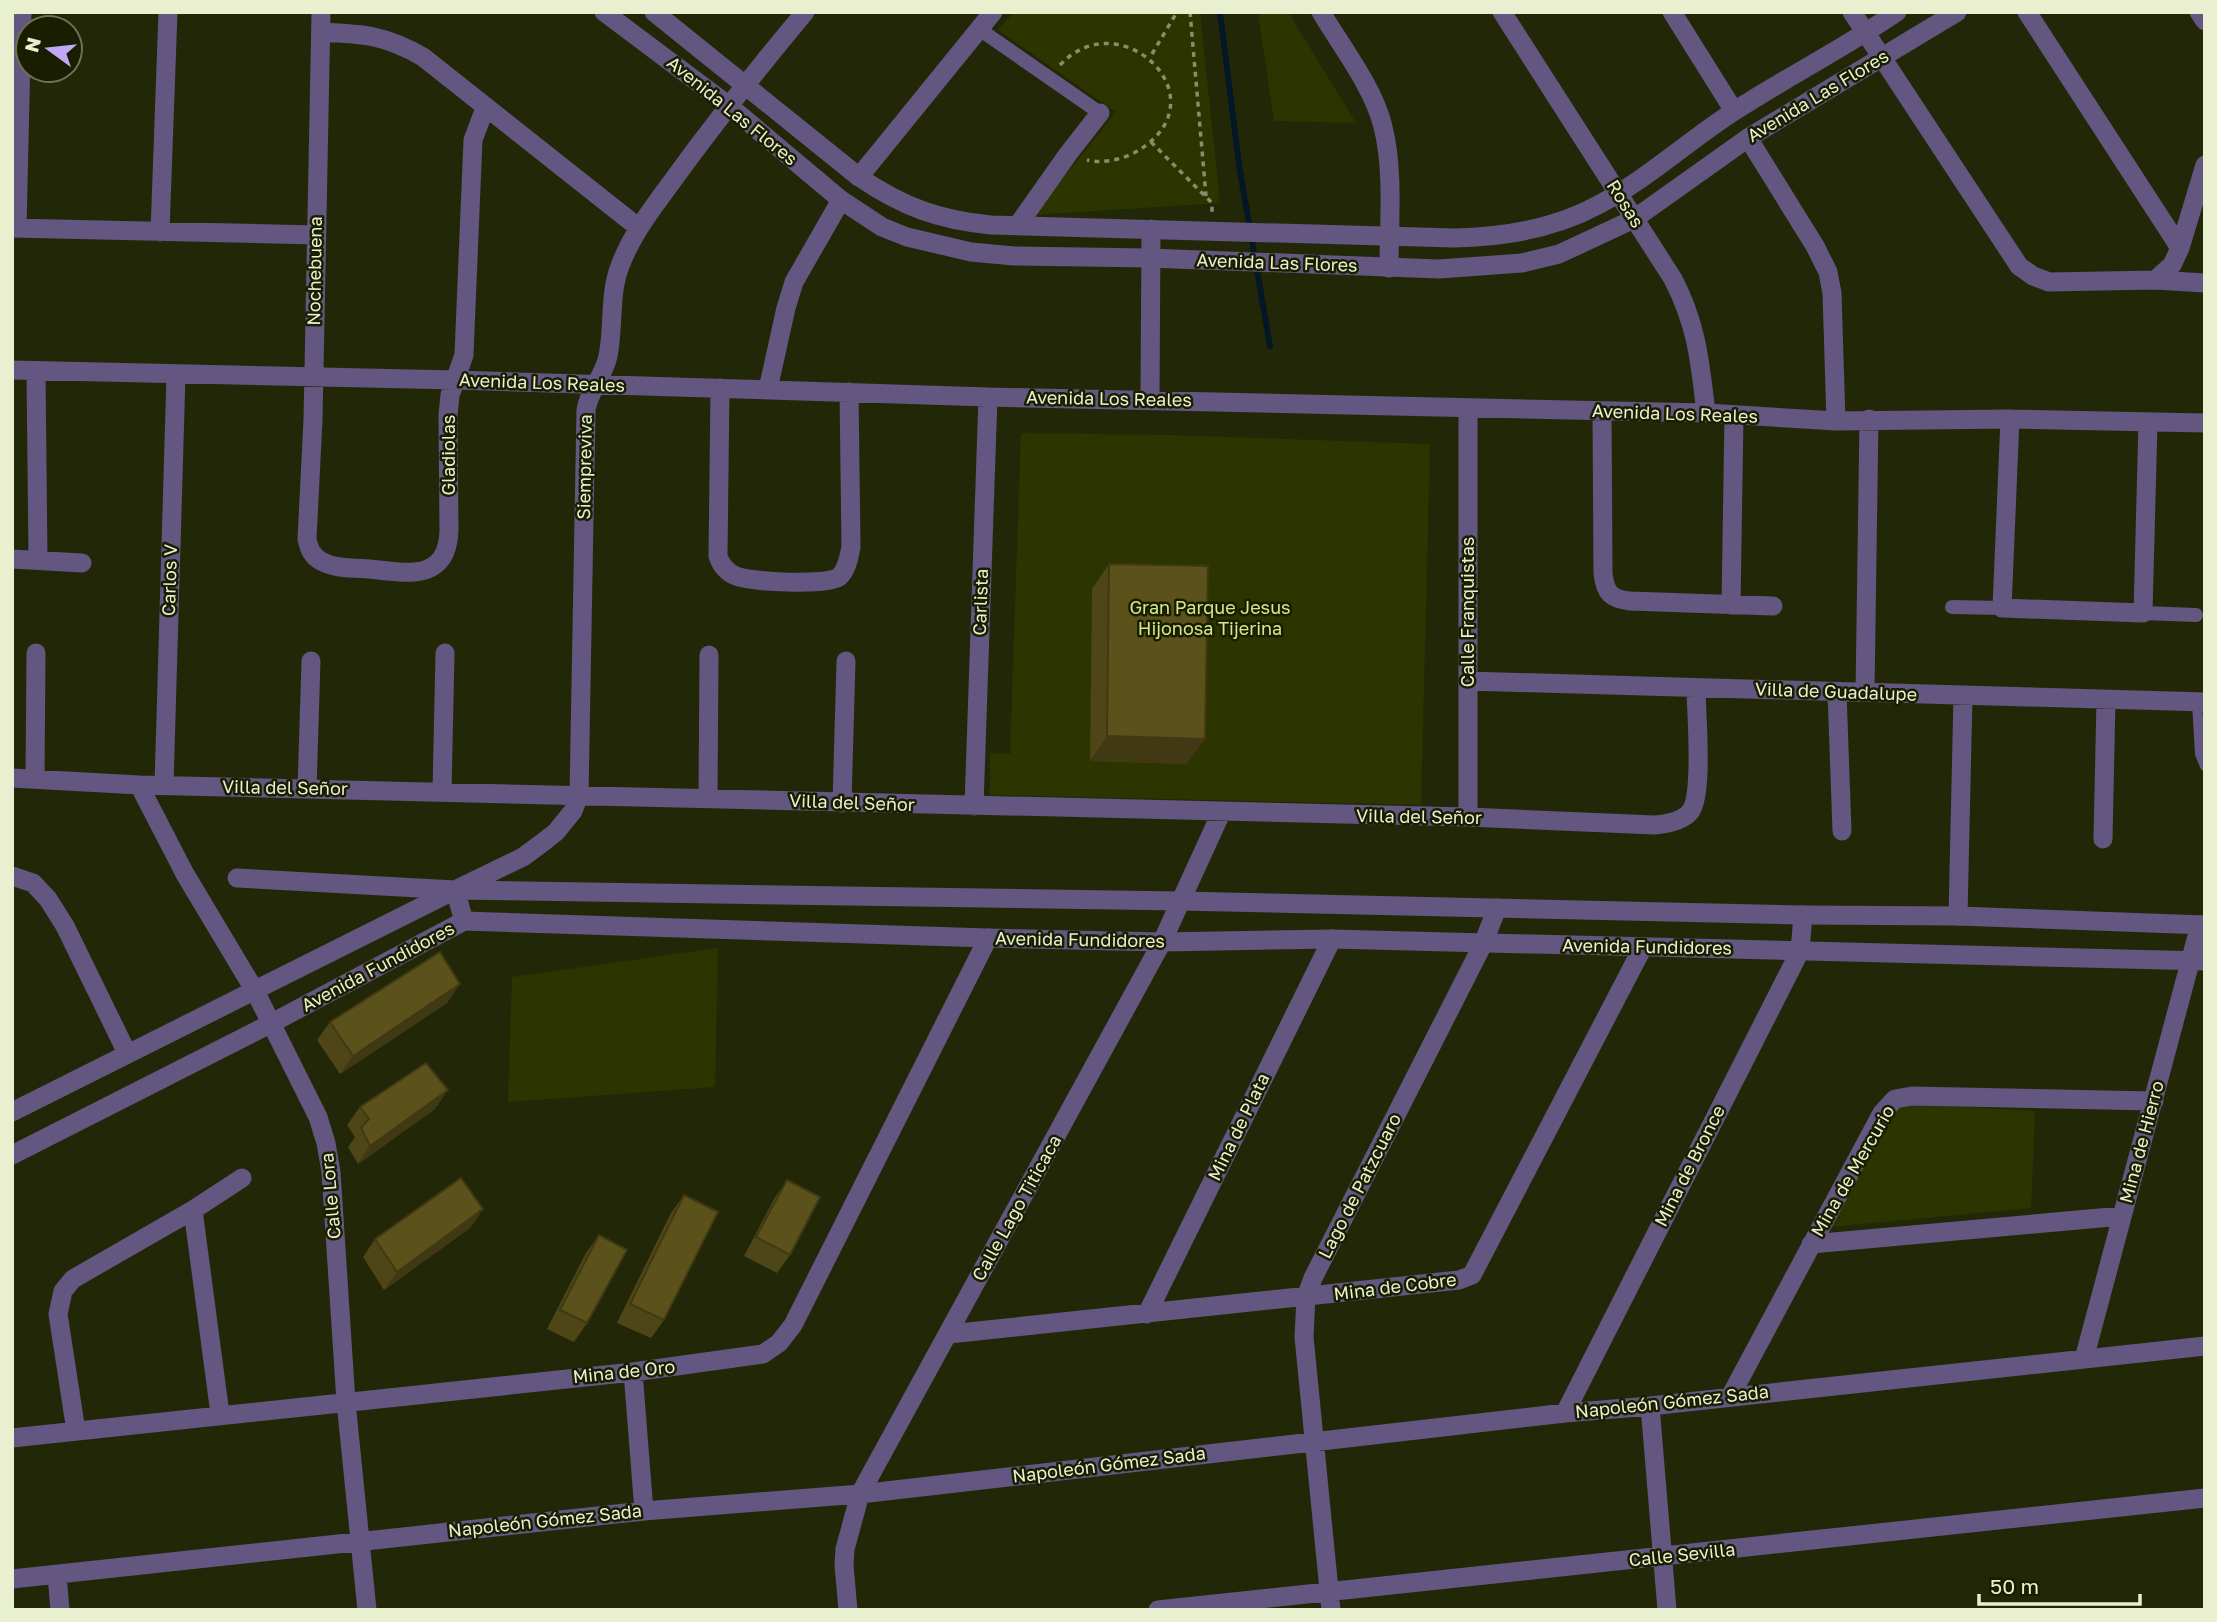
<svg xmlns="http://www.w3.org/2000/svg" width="2217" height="1622" font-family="'Golos Text',sans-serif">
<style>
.green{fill:#2c3400}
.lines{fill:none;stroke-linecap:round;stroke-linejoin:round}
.stream{stroke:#041724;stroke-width:6}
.path{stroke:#878d6d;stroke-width:3.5;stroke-dasharray:5 5;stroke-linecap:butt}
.service{stroke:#635680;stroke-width:10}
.pedestrian{stroke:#635680;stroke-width:14}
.minor{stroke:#635680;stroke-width:19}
.tertiary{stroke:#635680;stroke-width:19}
.wall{fill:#4e4617}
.shaded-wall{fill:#403913}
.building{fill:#5b511b;stroke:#403913;stroke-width:2}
.labels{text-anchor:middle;stroke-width:5;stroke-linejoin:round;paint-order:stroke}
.street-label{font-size:18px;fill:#e9f0d0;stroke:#191e00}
.park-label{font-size:18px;fill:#d6e98a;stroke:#191e00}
</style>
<rect width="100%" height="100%" fill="#222807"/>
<path class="green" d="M1014,12H1200L1220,203L1033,215L1116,112L998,30Z
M1258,12H1288L1356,123L1274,121Z
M1021,433L1169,435L1430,444L1421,805L990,795V753L1010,754Z
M718,948L715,1087L508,1102L512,977Z
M1894,1103L2035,1111L2031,1208L1831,1227Z"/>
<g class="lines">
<path class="stream" d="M1220,12L1239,165L1270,346"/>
<path class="path" d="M1190,12L1206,196
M1152,54L1177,12
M1060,65C1120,0 1223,98 1139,150C1125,159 1103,164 1087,160
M1151,142L1212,203V213"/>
<path class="service" d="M2197,702L2200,754L2205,766"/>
<path class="pedestrian" d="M979,29L1100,113
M1952,607L2002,608
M2143,613L2196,615"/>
<path class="minor" d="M321,12L313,420L307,539C309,549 312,556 321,561C335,569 355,568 370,569C407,573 447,582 449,531L448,415L450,395L464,355L473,140L485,108
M1321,12C1341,46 1374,88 1383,127C1394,170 1389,223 1389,268
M1502,12L1673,279C1697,325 1700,362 1706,413
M1672,12L1734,111
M1852,12L2019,266L2033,276L2049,282L2155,280L2205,283
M2027,12L2180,248
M2199,12L2205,21
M321,32C364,34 385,35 423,57L639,228
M1748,138L1815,246L1828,272L1832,293L1836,421
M859,177L993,12
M1018,225L1068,154L1100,113
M12,228L316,235
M17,228L22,12
M160,232L168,12
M2155,280L2172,265L2180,248L2205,165
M12,370L456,380L988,397L1706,413L1836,421L2010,419L2205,423
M36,371L38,560
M720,388L718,556C721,565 726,572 736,576C751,582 826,586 839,577C847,570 849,557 851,547L849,392
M768,389L786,308L794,282L841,200
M1150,399L1151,229
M1602,411L1603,573C1605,593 1611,599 1630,601L1773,606
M2010,419L2002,608L2143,613L2148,422
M12,559L82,563
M1731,605L1734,415
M1468,681L2205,702
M1837,692L1842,831
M1865,692L1869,419
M12,778L139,785L1468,817L1655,825C1667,824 1682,821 1690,812C1704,795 1696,712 1696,688
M35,779L36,653
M139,785L185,874L255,991L318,1117L326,1143L331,1172L346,1402L367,1610
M164,785L176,375
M307,789L311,661
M442,792L445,653
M708,799L709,655
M842,803L846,661
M974,806L988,397
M1468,817V408
M2103,839L2106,700
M12,876L33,883L48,899L65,926L127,1053
M237,878L455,890L523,857L542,843L556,832L573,811L579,795L586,410C589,390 604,376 608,356C614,327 609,294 620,266C632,233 656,204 676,176C717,120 760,66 805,12
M455,890L464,921
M1958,916L1963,696
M193,1210L220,1414
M1811,1244L2122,1216
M1147,1314L1332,939
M949,1334L1459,1280L1472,1275L1643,947
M2084,1359L2200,925
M633,1372L644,1511
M1730,1397L1882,1113L1895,1099L1912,1096L2154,1101
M1650,1406L1667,1610
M1565,1413L1800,951L1803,915
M76,1431L58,1314L63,1291L73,1279L193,1210L242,1178
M12,1438L633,1372L763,1354L779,1343L793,1325L988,938
M57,1575L60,1610
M12,1579L644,1511L860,1494L1565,1413L1650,1406L2205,1346
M848,1610L844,1565L845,1549L860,1494L1162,942L1221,813
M1158,1610L2205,1498
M1331,1610L1304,1337L1306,1297L1313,1278L1483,944L1497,908"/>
<path class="tertiary" d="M604,12L728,105L841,200L882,227L907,237L971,252L1014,256L1149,258L1439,269L1522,263L1559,254L1634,219L1748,138L1957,12
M654,12L859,177C903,207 939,220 991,225L1454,238C1504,237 1554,229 1598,205C1646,180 1688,141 1733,112C1787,77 1844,48 1897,12
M12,1112L455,890L1180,901L1803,915L1958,916L2205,925
M12,1155L270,1024L464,921L988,938L1162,942L1332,939L2205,961"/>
</g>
<path class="wall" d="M1109,564L1187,764L1090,761L1092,589Z
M447,1003L340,1074L317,1040L330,1022Z
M360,1107L435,1109L358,1164L348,1147L355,1137L347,1125Z
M787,1180L790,1255L777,1273L744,1256L774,1199Z
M684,1195L664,1320L651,1338L617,1323L671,1213Z
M483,1209L470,1228L384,1290L363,1257L375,1239Z
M599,1235L587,1323L574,1342L547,1329L586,1253Z"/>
<path class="shaded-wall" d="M1107,736L1205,739L1187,764L1090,761Z
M460,984L447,1003L340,1074L353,1056Z
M448,1090L435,1109L358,1164L370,1146Z
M483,1209L470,1228L384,1290L397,1272Z"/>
<path class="building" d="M1109,564L1208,566L1205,739L1107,736Z
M440,952L460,984L353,1056L330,1022Z
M426,1063L448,1090L370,1146L361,1128L369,1119L360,1107Z
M461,1178L483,1209L397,1272L375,1239Z
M787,1180L820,1197L790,1255L756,1237Z
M684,1195L718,1212L664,1320L630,1304Z
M599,1235L627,1250L587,1323L560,1310Z"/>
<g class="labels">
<g class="street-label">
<text transform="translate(1818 96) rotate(-31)" y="6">Avenida Las Flores</text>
<text transform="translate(732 111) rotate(39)" y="6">Avenida Las Flores</text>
<text transform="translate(1625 204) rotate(58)" y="6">Rosas</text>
<text transform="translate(1277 263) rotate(2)" y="6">Avenida Las Flores</text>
<text transform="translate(315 271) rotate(-89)" y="6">Nochebuena</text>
<text transform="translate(542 383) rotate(2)" y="6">Avenida Los Reales</text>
<text transform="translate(1109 399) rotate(1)" y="6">Avenida Los Reales</text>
<text transform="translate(1675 414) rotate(2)" y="6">Avenida Los Reales</text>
<text transform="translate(449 455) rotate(-90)" y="6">Gladiolas</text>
<text transform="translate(585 467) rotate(-89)" y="6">Siempreviva</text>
<text transform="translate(170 580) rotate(-88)" y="6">Carlos V</text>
<text transform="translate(981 602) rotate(-88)" y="6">Carlista</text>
<text transform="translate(1468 612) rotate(-90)" y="6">Calle Franquistas</text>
<text transform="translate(1836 692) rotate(2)" y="6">Villa de Guadalupe</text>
<text transform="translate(285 788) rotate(1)" y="6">Villa del Señor</text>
<text transform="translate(852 803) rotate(2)" y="6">Villa del Señor</text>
<text transform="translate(1419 817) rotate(1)" y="6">Villa del Señor</text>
<text transform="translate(1080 940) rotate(1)" y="6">Avenida Fundidores</text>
<text transform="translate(1647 947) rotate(1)" y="6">Avenida Fundidores</text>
<text transform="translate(378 967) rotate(-28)" y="6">Avenida Fundidores</text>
<text transform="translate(1239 1127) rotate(-64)" y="6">Mina de Plata</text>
<text transform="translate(2142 1142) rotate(-75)" y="6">Mina de Hierro</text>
<text transform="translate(1690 1166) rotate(-63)" y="6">Mina de Bronce</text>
<text transform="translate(1853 1171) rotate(-60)" y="6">Mina de Mercurio</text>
<text transform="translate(1360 1186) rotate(-63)" y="6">Lago de Patzcuaro</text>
<text transform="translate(331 1196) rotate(-95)" y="6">Calle Lora</text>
<text transform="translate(1017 1208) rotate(-61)" y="6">Calle Lago Titicaca</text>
<text transform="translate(1395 1287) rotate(-7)" y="6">Mina de Cobre</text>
<text transform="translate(624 1372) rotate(-6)" y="6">Mina de Oro</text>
<text transform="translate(1672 1402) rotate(-6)" y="6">Napoleón Gómez Sada</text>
<text transform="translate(1109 1465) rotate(-7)" y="6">Napoleón Gómez Sada</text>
<text transform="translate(545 1521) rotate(-6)" y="6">Napoleón Gómez Sada</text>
<text transform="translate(1682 1555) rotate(-6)" y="6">Calle Sevilla</text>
</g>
<g class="park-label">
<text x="1210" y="614">Gran Parque Jesus<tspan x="1210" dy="21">Hijonosa Tijerina</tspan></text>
</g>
</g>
<rect width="2217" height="1622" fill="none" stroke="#e9f0d0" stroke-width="28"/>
<g transform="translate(49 49) rotate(285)"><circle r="33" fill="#191e00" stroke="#6c7253" stroke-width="2"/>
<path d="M0-5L12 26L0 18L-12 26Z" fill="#c0a8f4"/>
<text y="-10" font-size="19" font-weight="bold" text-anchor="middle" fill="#e9f0d0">N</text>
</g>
<path d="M1979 1594v10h161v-10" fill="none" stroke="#e9f0d0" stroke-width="3.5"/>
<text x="1990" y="1594" font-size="21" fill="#e9f0d0" stroke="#191e00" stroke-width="5" paint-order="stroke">50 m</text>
</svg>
